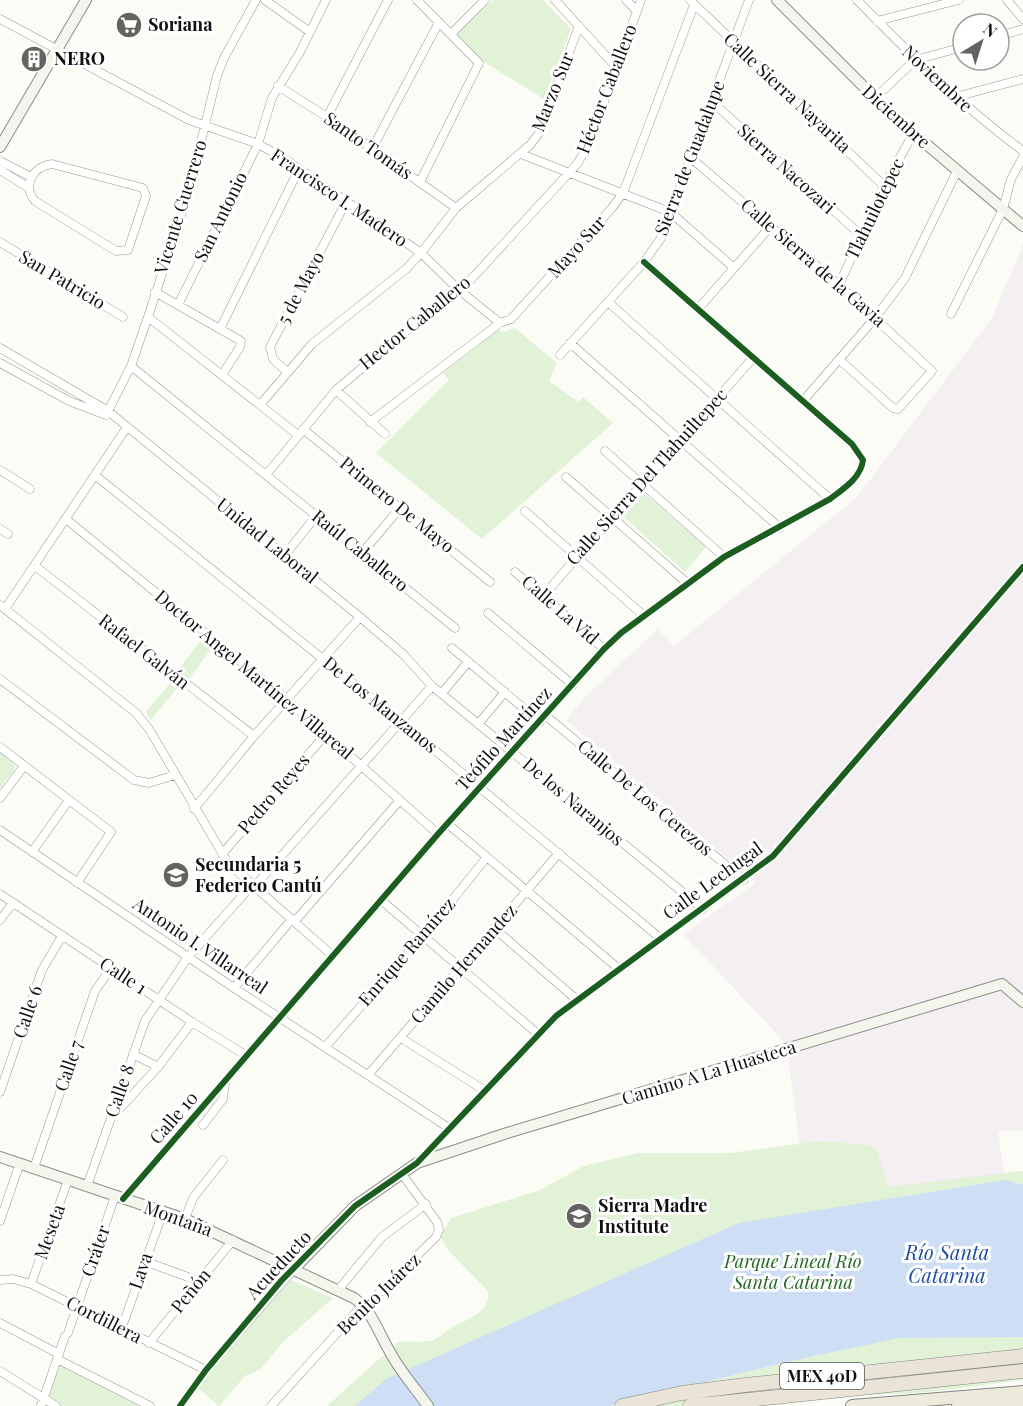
<svg xmlns="http://www.w3.org/2000/svg" width="1023" height="1406" font-family="'Playfair Display',serif">
<style>
.industrial{fill:#f4eff1}
.green{fill:#e1f2d7}
.water{fill:#cedff5}
.lines{fill:none;stroke-linecap:round;stroke-linejoin:round}
.street-casing{stroke:#969694;stroke-width:9}
.secondary-casing{stroke:#8d8d8a;stroke-width:12}
.primary-casing{stroke:#848481;stroke-width:14}
.highway-casing{stroke:#848481;stroke-width:15}
.street{stroke:#fffffe;stroke-width:8}
.secondary{stroke:#f4f5ec;stroke-width:10}
.primary{stroke:#ecebdb;stroke-width:12}
.highway{stroke:#e9e3d8;stroke-width:14}
.cycleway-casing{stroke:#fff;stroke-width:10}
.cycleway{stroke:#1b5e20;stroke-width:6}
.labels{text-anchor:middle;stroke-width:6;stroke-linejoin:round;paint-order:stroke}
.shield{fill:#fff;stroke:#585858;stroke-width:1.5}
.shield-label{font-size:16px;font-weight:bold;fill:#101010}
.poi-label{font-size:18px;font-weight:bold;fill:#101010;stroke:#fff;text-anchor:start}
.street-label{font-size:18px;fill:#101010;stroke:#fff}
.park-label{font-size:18px;font-style:italic;fill:#236622;stroke:#fff}
.water-label{font-size:20px;font-style:italic;fill:#1d4d9e;stroke:#fff}
</style>
<rect width="100%" height="100%" fill="#fcfcf6"/>
<path class="industrial" d="M1023,244V1131H998L1005,1180L808,1203L786,1044L683,934L756,883L566,720L586,696L658,629L674,646L857,497L992,318Z"/>
<path class="green" d="M493,0H543L571,29L544,99L484,62L456,34Z
M515,328L557,363L549,381L579,402L583,397L613,423L482,539L376,453L449,380L443,373L498,330L504,332Z
M641,491L706,547L685,572L622,515Z
M202,639L212,648L188,680L177,671Z
M171,682L178,687L150,721L146,712Z
M0,753L15,765V769L0,789Z
M821,1141L875,1146L888,1187L1023,1171V1380L919,1393L857,1395L733,1406H327L398,1342C409,1340 420,1343 431,1341C438,1339 444,1332 451,1328C465,1320 492,1313 488,1291L448,1250L440,1236L451,1218L540,1190L584,1166L638,1153H730Z
M291,1280L333,1298L283,1342L261,1369L245,1376L219,1406L197,1387Z
M61,1365L139,1406H56L43,1400Z"/>
<path class="water" d="M1005,1180L1023,1185V1337L899,1338L786,1362L609,1406H355L386,1379L739,1223Z"/>
<g class="lines">
<defs>
<path id="street" d="M265,0L310,32
M417,0L479,63L420,182
M555,0L616,67
M626,0L637,11
M690,0L884,186
M857,0C910,54 962,106 1023,151
M1007,0L1023,19
M0,19L189,120L258,144L282,157L421,253L459,290L500,323
M877,21L959,0
M451,34L485,0
M999,36L1023,29
M278,86L327,117L456,208
M955,97L1023,79
M874,99L915,60L963,47
M711,101L862,236
M327,117L388,0
M372,149L439,22
M521,154L670,212L733,267
M691,158L839,285L932,371L898,409L893,408L840,360
M0,161L31,177
M52,164L143,188L146,196L128,250L116,251L35,201C22,186 33,166 52,164Z
M0,170L29,188
M0,242L123,317
M839,285L884,186L913,134
M155,292L241,341L240,347L222,375
M608,302L830,499
M178,305L258,144L272,98L300,52L326,0
M698,309L771,226
M951,314L1003,209L1011,179L1023,157
M148,317L298,435
M220,329L299,169
M570,343L780,528
M0,348L108,411L360,617L403,654L432,686L703,909
M560,355L644,262L661,238L749,0
M0,363L69,401L106,415
M131,366L455,628
M286,371L273,359L270,347L346,202
M336,390L385,434
M803,401L875,318L905,278L957,171
M260,405L312,344L406,269L421,253L456,208L531,144L539,133L579,26
M107,413L131,366L148,317L188,194L217,76L224,58L256,0
M370,422L500,323L511,319L612,208L623,193L694,5
M303,429L490,582
M605,451L724,557
M0,470L30,489
M266,475L336,390L402,334L466,285L577,164L588,146L641,0
M96,476L401,722L660,938
M566,477L687,583
M525,511L644,616
M66,519L286,699L438,834
M0,529L8,534
M362,553L400,508
M285,555L316,516
M35,566L254,736
M515,572L604,649
M543,596L753,358
M0,605L136,713L149,729L228,863L333,956
M5,609L127,427
M488,613L573,685
M452,648L540,722
M0,679L134,780L149,783L175,775
M442,693L468,662
M546,716L744,880
M479,723L505,692
M0,747L111,832L77,883
M0,798L24,766
M194,809L254,736L360,617
M448,824L619,969
M0,830L234,988L449,1128
M32,852L69,800
M222,854L326,734
M254,887L432,686
M0,894L192,1022L247,1056
M382,901L538,1034
M0,920L13,903
M295,921L400,800
M495,929L577,1000
M234,988L292,919
M401,1038L484,1090
M325,1047L423,936L487,857
M133,1054L158,1067
M368,1075L559,853
M0,1092L42,970L62,936
M114,1115L158,1067L192,1022
M203,1125L223,1099L225,1083
M418,1162L556,1016L773,856L1023,567
M34,1168L95,991L111,968
M87,1186L145,1021L188,957L252,885
M123,1199L438,834L604,649L621,633L724,557L830,499C843,489 861,478 863,460L852,444L644,262
M185,1219L193,1198L223,1160
M0,1221L20,1163
M144,1261L199,1281
M0,1280L13,1279L31,1284L206,1370
M31,1284L68,1180
M338,1290L382,1237L426,1204
M0,1323L59,1354
M121,1330L163,1212
M68,1333L115,1196
M149,1343L233,1240
M57,1359L150,1406
M0,1371L56,1406
M41,1406L65,1336
M180,1406L206,1370L294,1269
M271,1406L358,1310L371,1301L436,1237L439,1230L437,1222L402,1174"/>
<path id="secondary" d="M777,0L893,116L1023,226
M0,147L86,0
M0,1157L185,1219L354,1298C373,1312 378,1332 390,1352C400,1371 415,1388 428,1406
M294,1269L355,1206L417,1163L507,1133L1002,984L1023,1002"/>
<path id="primary" d="M852,1406L1023,1392
M958,1406L1023,1403"/>
<path id="highway" d="M622,1406L682,1393L745,1385L1023,1356
M690,1406L1023,1371"/>
</defs>
<use href="#street" class="street-casing"/>
<use href="#secondary" class="secondary-casing"/>
<use href="#primary" class="primary-casing"/>
<use href="#highway" class="highway-casing"/>
<use href="#street" class="street"/>
<use href="#secondary" class="secondary"/>
<use href="#primary" class="primary"/>
<use href="#highway" class="highway"/>
<defs>
<path id="cycleway" d="M123,1199L438,834L604,649L621,633L724,557L830,499C843,489 861,478 863,460L852,444L644,262
M180,1406L206,1370L281,1281L355,1206L417,1163L556,1016L773,856L1023,567"/>
</defs>
<use href="#cycleway" class="cycleway-casing"/>
<use href="#cycleway" class="cycleway"/>
</g>
<defs>
<symbol id="supermarket-disc" viewBox="-11 -11 22 22"><circle r="9.5" fill="#636360" stroke="#fff"/><path d="M-6-5.5h2.5l.6 2H6L4.5 2H-2.5L-4.4-4H-6ZM-1.5 3.2a1.3 1.3 0 1 0 .1 0ZM3 3.2a1.3 1.3 0 1 0 .1 0Z" fill="#fff"/></symbol>
<symbol id="building-disc" viewBox="-11 -11 22 22"><circle r="9.5" fill="#636360" stroke="#fff"/><path d="M-4-6H4V6H1V3H-1V6H-4ZM-2.5-4.3h1.7v1.8h-1.7ZM.8-4.3h1.7v1.8H.8ZM-2.5-1h1.7V.8h-1.7ZM.8-1h1.7V.8H.8Z" fill="#fff"/></symbol>
<symbol id="school-disc" viewBox="-11 -11 22 22"><circle r="9.5" fill="#636360" stroke="#fff"/><path d="M0-5L7-2L0 1L-7-2ZM-4 1L0 2.5L4 1V4Q0 6-4 4Z" fill="#fff"/></symbol>
</defs>
<g fill-rule="evenodd">
<use href="#supermarket-disc" x="114" y="10" width="30" height="30"/>
<use href="#building-disc" x="19" y="44" width="30" height="30"/>
<use href="#school-disc" x="161" y="860" width="30" height="30"/>
<use href="#school-disc" x="564" y="1201" width="30" height="30"/>
</g>
<g class="labels">
<rect class="shield" x="780" y="1363" width="84" height="26" rx="4.5"/>
<g class="shield-label">
<text x="822" y="1382">MEX 40D</text>
</g>
<g class="poi-label">
<text x="148" y="31">Soriana</text>
<text x="54" y="65">NERO</text>
<text x="195" y="871">Secundaria 5<tspan x="195" dy="21">Federico Cantú</tspan></text>
<text x="598" y="1212">Sierra Madre<tspan x="598" dy="21">Institute</tspan></text>
</g>
<g class="street-label">
<text transform="translate(937 79) rotate(43)" y="6">Noviembre</text>
<text transform="translate(607 89) rotate(-69)" y="6">Héctor Caballero</text>
<text transform="translate(553 92) rotate(-68)" y="6">Marzo Sur</text>
<text transform="translate(787 93) rotate(43)" y="6">Calle Sierra Nayarita</text>
<text transform="translate(896 117) rotate(42)" y="6">Diciembre</text>
<text transform="translate(368 146) rotate(35)" y="6">Santo Tomás</text>
<text transform="translate(690 158) rotate(-69)" y="6">Sierra de Guadalupe</text>
<text transform="translate(786 169) rotate(42)" y="6">Sierra Nacozari</text>
<text transform="translate(339 198) rotate(34)" y="6">Francisco I. Madero</text>
<text transform="translate(181 207) rotate(-73)" y="6">Vicente Guerrero</text>
<text transform="translate(875 209) rotate(-64)" y="6">Tlahuilotepec</text>
<text transform="translate(221 217) rotate(-64)" y="6">San Antonio</text>
<text transform="translate(577 247) rotate(-48)" y="6">Mayo Sur</text>
<text transform="translate(813 263) rotate(41)" y="6">Calle Sierra de la Gavia</text>
<text transform="translate(62 280) rotate(31)" y="6">San Patricio</text>
<text transform="translate(301 288) rotate(-62)" y="6">5 de Mayo</text>
<text transform="translate(415 323) rotate(-39)" y="6">Hector Caballero</text>
<text transform="translate(647 477) rotate(-48)" y="6">Calle Sierra Del Tlahuiltepec</text>
<text transform="translate(397 505) rotate(39)" y="6">Primero De Mayo</text>
<text transform="translate(267 541) rotate(39)" y="6">Unidad Laboral</text>
<text transform="translate(360 551) rotate(39)" y="6">Raúl Caballero</text>
<text transform="translate(560 610) rotate(41)" y="6">Calle La Vid</text>
<text transform="translate(144 652) rotate(38)" y="6">Rafael Galván</text>
<text transform="translate(254 675) rotate(40)" y="6">Doctor Angel Martínez Villareal</text>
<text transform="translate(380 705) rotate(39)" y="6">De Los Manzanos</text>
<text transform="translate(504 739) rotate(-48)" y="6">Teófilo Martínez</text>
<text transform="translate(274 794) rotate(-49)" y="6">Pedro Reyes</text>
<text transform="translate(645 798) rotate(40)" y="6">Calle De Los Cerezos</text>
<text transform="translate(573 802) rotate(40)" y="6">De los Naranjos</text>
<text transform="translate(713 881) rotate(-36)" y="6">Calle Lechugal</text>
<text transform="translate(200 946) rotate(34)" y="6">Antonio I. Villarreal</text>
<text transform="translate(407 952) rotate(-49)" y="6">Enrique Ramírez</text>
<text transform="translate(464 964) rotate(-49)" y="6">Camilo Hernandez</text>
<text transform="translate(123 976) rotate(33)" y="6">Calle 1</text>
<text transform="translate(28 1012) rotate(-71)" y="6">Calle 6</text>
<text transform="translate(69 1066) rotate(-71)" y="6">Calle 7</text>
<text transform="translate(709 1073) rotate(-17)" y="6">Camino A La Huasteca</text>
<text transform="translate(120 1091) rotate(-71)" y="6">Calle 8</text>
<text transform="translate(174 1118) rotate(-49)" y="6">Calle 10</text>
<text transform="translate(178 1219) rotate(20)" y="6">Montaña</text>
<text transform="translate(50 1232) rotate(-70)" y="6">Meseta</text>
<text transform="translate(96 1251) rotate(-71)" y="6">Cráter</text>
<text transform="translate(279 1265) rotate(-47)" y="6">Acueducto</text>
<text transform="translate(141 1271) rotate(-71)" y="6">Lava</text>
<text transform="translate(191 1291) rotate(-51)" y="6">Peñón</text>
<text transform="translate(379 1294) rotate(-44)" y="6">Benito Juárez</text>
<text transform="translate(104 1320) rotate(27)" y="6">Cordillera</text>
</g>
<g class="park-label">
<text x="793" y="1268">Parque Lineal Río<tspan x="793" dy="21">Santa Catarina</tspan></text>
</g>
<g class="water-label">
<text x="947" y="1260">Río Santa<tspan x="947" dy="23">Catarina</tspan></text>
</g>
</g>
<g transform="translate(981 42) rotate(38)"><circle r="28" fill="#ffffff" stroke="#9f9f9f" stroke-width="1.5"/>
<path d="M0-4.5L10 22L0 15L-10 22Z" fill="#636360"/>
<text y="-9" font-size="16" font-weight="bold" text-anchor="middle" fill="#101010">N</text>
</g>
</svg>
